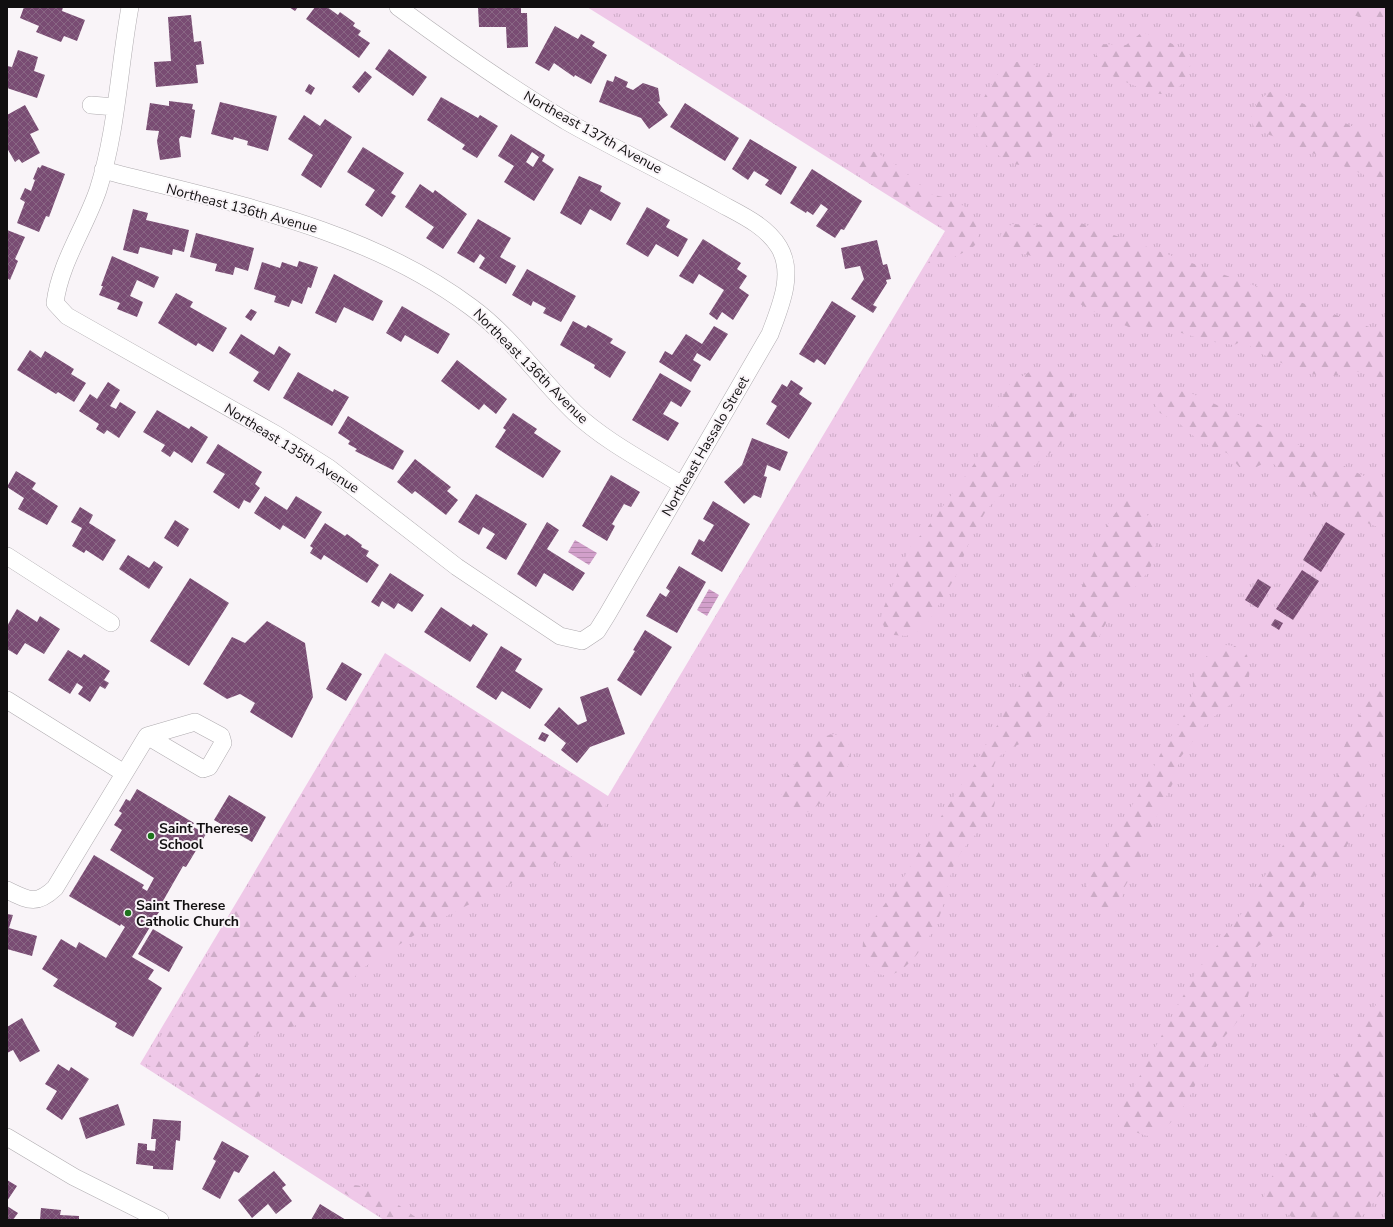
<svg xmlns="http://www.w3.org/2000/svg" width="1393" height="1227" font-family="'Nunito Sans',sans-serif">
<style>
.grass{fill:url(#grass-tufts)}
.forest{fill:url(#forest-firs)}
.water{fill:url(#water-rules)}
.building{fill:url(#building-cross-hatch);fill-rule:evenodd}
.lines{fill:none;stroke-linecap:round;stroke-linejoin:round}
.minor-casing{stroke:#afabaf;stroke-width:18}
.minor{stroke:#fff;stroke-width:17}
.poi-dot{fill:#1e731d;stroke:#f9f4f8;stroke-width:1.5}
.labels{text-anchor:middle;stroke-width:4;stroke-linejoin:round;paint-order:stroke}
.street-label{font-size:14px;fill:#110f10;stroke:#f9f4f8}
.poi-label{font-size:14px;font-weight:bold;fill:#110f10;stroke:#f9f4f8;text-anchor:start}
</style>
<defs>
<pattern id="grass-tufts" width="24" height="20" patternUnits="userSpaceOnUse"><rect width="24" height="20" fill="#efc8e8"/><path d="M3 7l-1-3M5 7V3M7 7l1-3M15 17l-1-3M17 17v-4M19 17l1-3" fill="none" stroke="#ccabc6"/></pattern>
<pattern id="forest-firs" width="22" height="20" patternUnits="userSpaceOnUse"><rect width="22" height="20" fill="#efc8e8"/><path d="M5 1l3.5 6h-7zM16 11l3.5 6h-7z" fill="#ccabc6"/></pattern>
<pattern id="water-rules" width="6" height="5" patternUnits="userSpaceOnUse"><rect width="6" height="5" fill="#d2a0cb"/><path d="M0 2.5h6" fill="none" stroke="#b389ad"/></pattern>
<pattern id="building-cross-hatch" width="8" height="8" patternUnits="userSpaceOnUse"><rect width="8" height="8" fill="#794c73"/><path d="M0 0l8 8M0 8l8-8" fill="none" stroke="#896784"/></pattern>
</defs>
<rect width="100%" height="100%" fill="#f9f4f8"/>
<path class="grass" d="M587,7H1386V1220H384L140,1064L385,653L608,796L945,231Z"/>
<path class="forest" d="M1334,7H1386V28Z
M1141,33H1145C1155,37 1180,45 1186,53C1199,68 1179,95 1161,94C1150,94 1106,73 1093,67L1099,44L1126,45Z
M1014,62C1019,62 1027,61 1032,64C1041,67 1054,79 1057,89C1061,99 1057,115 1054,125C1052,135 1048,151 1041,159C1024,177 995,155 983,142C964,122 990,87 1002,68L1005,65Z
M1272,91H1276L1386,142V184L1258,130C1242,118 1258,98 1272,91Z
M867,150L875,152L891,161L931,194L954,200L970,210L979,232L977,243L971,249L952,258L937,263H928L947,230L859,175C854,166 857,155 867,150Z
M1050,212L1386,333V388L1371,371L1365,370L1346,375L1322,376L1300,371L1255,351L1247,343L1240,342L1234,345L1208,341L1175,331L1142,326L1133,329C1121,323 1072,304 1068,294C1063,285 1068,273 1065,263C1057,258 1050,260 1041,258C1030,256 1005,250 999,240L1002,232L1012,224L1041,225Z
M1047,368L1062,377L1072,394L1076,411L1069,431L1060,445L1010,485L987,509L971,537L957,574L931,618L923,627L915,633L906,636L894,635L884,627L881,618L882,612L898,572L912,544L924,532L974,464L986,442L1001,399L1010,384L1034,369Z
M1165,387L1193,394L1269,429L1291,442L1327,455L1349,469L1386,486V530L1356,519L1309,492L1285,476L1272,462L1264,463L1251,470L1240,468L1227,453L1199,441L1180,424L1160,413L1155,405L1158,395Z
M1133,500C1145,509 1151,518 1154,533C1162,575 1130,586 1111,615C1104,624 1101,636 1094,645C1086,658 1074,668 1065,680C1053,696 1049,722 1034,735C1023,745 1005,747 996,761C987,776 999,790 994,806C987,827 965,842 955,862C947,881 946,904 937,922C928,941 901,986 877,973C865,966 860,951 864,938C869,921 892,897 902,880C923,844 946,809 969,773C992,738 1010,699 1032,664C1044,644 1065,630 1075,609C1080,599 1082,587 1085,577C1094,550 1106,522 1125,501Z
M1227,645L1235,646L1247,655L1250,669L1248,684L1238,699L1208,721L1180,758L1174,781L1156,817L1138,864L1124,888L1121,904L1114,913C1102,916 1083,907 1084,892C1086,879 1099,866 1105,855C1109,847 1110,837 1115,829C1120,820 1129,812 1134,802C1146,784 1154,765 1165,746C1175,731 1187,713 1192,695C1194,690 1192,683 1194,677C1198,663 1212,647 1227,645Z
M385,656L607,798L601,833L594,843L584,851L534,872L450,914L408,939L363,968L317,1017L286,1029H268L255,1035L247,1047L246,1057L260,1077L262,1091L240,1125L145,1063Z
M1386,684C1386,694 1388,733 1386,740C1381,753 1363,761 1361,775C1359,785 1370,793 1366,808C1359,823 1347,848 1336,862C1328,873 1313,872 1307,883C1301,895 1310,908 1296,920C1283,931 1266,938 1254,950C1249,961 1252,969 1251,980C1250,989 1247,1002 1244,1010C1237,1026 1222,1037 1213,1051C1194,1080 1185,1126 1147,1136L1126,1129L1118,1120V1113L1123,1104L1130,1094L1195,974L1245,909L1301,815L1337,779L1338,772L1336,767C1347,740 1361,701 1386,684Z
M834,734C843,738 852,743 851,754C851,771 822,808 805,813C799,815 793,812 788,808C767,791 802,754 815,741L821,737Z
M1386,987V1081L1383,1105L1386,1109V1187L1359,1220H1298L1272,1206L1264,1198L1265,1187L1309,1122Z
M351,1185C374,1184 402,1208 420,1220H388L344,1193L346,1188Z"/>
<path class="water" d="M575,540L597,553L589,565L568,552Z
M709,589L719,595L707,616L697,610Z"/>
<path class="building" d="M24,7H63L62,11L85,20L77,41L64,36L61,42L36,32L39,26L20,18Z
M289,7H298L295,11Z
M315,7H327L338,15L340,12L355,23L353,26L361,31L358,35L370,43L359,58L306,19Z
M478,7H521V13H527L528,47L507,48L506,27H479Z
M191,15L194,42L201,41L204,64L196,65L198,83L156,87L154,62L171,61L168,17Z
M555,26L578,39L581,34L595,42L592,46L607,55L591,84L575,75L574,77L554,63L549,71L535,63Z
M389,49L427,77L413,96L375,69Z
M18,50L38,57L34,71L45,75L37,98L7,88V66L12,67Z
M365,71L372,77L359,93L352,87Z
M615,76L628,82L626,87L633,90L643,83L658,88L660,101L658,102L668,115L649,129L641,118L599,102L607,80L613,82Z
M309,84L315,88L311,95L305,91Z
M441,97L478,118L480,115L498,126L477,158L462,149L465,145L427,120Z
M169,101L193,104L192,109L195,110L191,138L181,136L179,139L181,157L160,160L157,141L159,131L146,130L150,103L169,106Z
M220,102L277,116L268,151L247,145L248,141L234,137L233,140L211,134Z
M685,103L739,138L725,161L670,127Z
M25,105L39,130L30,134L40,153L22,163L19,159L15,162L7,148V115Z
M304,115L320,126L325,119L352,137L321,188L301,175L313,155L288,139Z
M511,134L545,155L542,161L554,169L534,201L504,182L514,166L498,156ZM532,152L539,157L533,167L526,162Z
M750,139L797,167L781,195L765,185L769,180L754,171L748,180L732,169Z
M363,147L404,173L391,193L396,196L382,217L365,205L375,190L347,172Z
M42,165L65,174L49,217L46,216L39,232L17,223L25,202L20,199L25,188L31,191L35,180L33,179L38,167L40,168Z
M812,169L862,201L844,230L841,229L835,238L816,226L828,209L821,204L813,215L807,211L806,213L790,203Z
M579,176L602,186L600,191L621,203L611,221L590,209L581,225L560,213Z
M420,184L433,193L435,190L467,214L443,249L426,238L434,227L405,207Z
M647,207L670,220L666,227L688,239L678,257L656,244L648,257L626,244Z
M133,209L148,213L146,220L189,230L184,252L173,249L172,255L140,247L138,254L123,250Z
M478,219L511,238L500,257L516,266L506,284L479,268L485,258L480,254L474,263L457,253Z
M7,230L25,237L15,259L18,261L10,280L7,278Z
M196,233L254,248L248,271L235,267L233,275L215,271L217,264L190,257Z
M703,239L741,263L737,269L747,276L739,288L749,295L733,320L722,312L717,320L709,314L724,290L699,274L693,284L679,276Z
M877,240L883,265L887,264L891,279L886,280L887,283L873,305L877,307L873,313L851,299L864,279L860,266L845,269L841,248Z
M112,256L159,277L154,288L137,280L130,296L143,302L137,317L117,309L120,303L99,295L103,286H101Z
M299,261L318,267L311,288L308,287L302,304L292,300L289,307L274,302L276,296L254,289L262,262L280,268L282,262L297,267Z
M527,269L576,296L561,322L543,313L546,308L533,301L531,306L512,295Z
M334,274L383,301L373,321L344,307L336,323L315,313Z
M176,293L193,302L190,307L227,328L213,352L198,343L196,346L158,323Z
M832,301L856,316L825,365L817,359L814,363L799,354Z
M402,306L450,334L438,354L405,335L401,342L386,333Z
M251,309L257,312L251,321L245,317Z
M573,321L586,328L588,325L613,339L610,343L626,352L610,378L594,368L595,365L560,345Z
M714,326L728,334L710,361L697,353L693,360L701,365L691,382L659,362L665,351L672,355L686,334L702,344Z
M241,334L274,355L279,346L291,354L269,391L253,381L259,372L229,353Z
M30,350L41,358L45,351L74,369L71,374L86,383L74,402L58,392L56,394L17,370Z
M457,360L507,399L496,414L484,404L479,410L441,381Z
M298,372L333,392L334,389L349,397L332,426L283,398Z
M660,373L691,391L681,407L671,401L663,414L679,423L668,441L632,420Z
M791,380L803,388L799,394L812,403L789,439L766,424L777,406L771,402L782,384L787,387Z
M108,382L120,390L110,406L116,409L120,402L136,412L119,438L107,430L104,434L96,429L99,424L79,411L90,394L97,399Z
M157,410L189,429L191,426L208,437L192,463L174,451L170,457L161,451L165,445L143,432Z
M513,413L537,429L534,433L561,451L543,478L495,447L506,430L503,428Z
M348,416L404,451L393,470L355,451L357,449L348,444L350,441L338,433Z
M752,438L788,452L780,471L767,465L764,476L767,477L761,498L754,495L744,504L724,482L742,465Z
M218,444L262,472L255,484L260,488L250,503L244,500L239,509L213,492L225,474L206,463Z
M415,459L451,487L447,491L458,500L446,515L415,491L412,494L397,482Z
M16,471L36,483L32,489L58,506L47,525L18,509L24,498L7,487Z
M611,475L640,492L631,507L624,504L612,524L615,526L607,541L582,526Z
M476,494L527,524L506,560L486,548L495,534L483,527L479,535L458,522Z
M265,496L287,510L296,496L322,512L305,539L283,525L280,530L254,513Z
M713,501L750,524L722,572L691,554L699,539L704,542L714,525L703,519Z
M80,507L93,515L89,523L116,540L103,561L86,550L84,553L72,546L82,528L71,522Z
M175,520L189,529L178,547L164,538Z
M547,522L559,530L547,549L585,573L573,591L544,573L536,587L517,574Z
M1326,522L1345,534L1321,572L1303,560Z
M325,523L345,536L347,534L362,545L361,547L369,551L366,556L379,565L367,583L324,555L321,560L310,553L313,548L310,546Z
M128,555L149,568L154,561L163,567L149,589L119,569Z
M679,566L706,582L677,633L646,616L660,593L666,597L670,591L666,588Z
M1302,570L1319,581L1293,620L1276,609Z
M390,573L424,595L412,612L398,603L394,609L382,601L379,607L371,602Z
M190,578L229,603L189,666L150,641Z
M1258,579L1271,587L1258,608L1245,600Z
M441,607L471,627L473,624L488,634L470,662L424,632Z
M17,609L37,622L40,616L60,629L44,654L25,643L17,655L7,649V626Z
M1275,619L1283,623L1279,630L1271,625Z
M267,621L305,643L313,697L292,738L250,712L255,703L240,694L227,699L203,684L232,637L245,643Z
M645,630L672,647L641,696L617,680L635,651L633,650Z
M501,646L522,659L515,671L543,689L530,709L502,691L496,700L476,687Z
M68,650L81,658L84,654L110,671L104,680L109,683L105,689L100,686L90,702L78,694L83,687L77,683L70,694L48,680Z
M342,662L362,674L346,701L326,689Z
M608,687L625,734L590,747L577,763L561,750L566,743L544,725L559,707L578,725L587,721L580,697Z
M542,732L549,735L545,742L538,739Z
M137,789L194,823L192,826L206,834L186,867L183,866L163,901L165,902L132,957L154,970L148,979L162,988L133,1037L115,1027L117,1023L53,986L58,979L42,969L61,939L76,948L79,942L106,958L125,927L121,924L120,926L69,896L94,855L144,885L142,888L147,891L154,878L110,850L122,830L114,825L122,813L119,811L126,799L130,801Z
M229,795L266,817L252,842L214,820Z
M7,914L13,915L9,928L37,936L32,956L7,949Z
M153,929L183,947L169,972L138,954Z
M22,1018L40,1051L20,1062L13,1050L7,1053V1027Z
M58,1064L69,1071L71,1067L89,1079L62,1120L46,1109L57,1091L45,1084Z
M118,1104L125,1125L86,1139L79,1118Z
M153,1119L181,1121L180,1141L176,1140L173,1170L153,1169V1166L136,1164L138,1143L147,1144V1150L155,1151L156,1139H151Z
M222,1141L249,1156L239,1173L234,1171L220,1199L202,1189L216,1161L213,1159Z
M274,1171L286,1185L282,1188L292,1201L276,1214L268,1204L252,1218L238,1200Z
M7,1180L17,1186L7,1201Z
M320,1204L346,1220H311Z
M7,1206L18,1213L13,1220H7Z
M41,1208L61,1210L60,1215L79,1216V1220H40Z"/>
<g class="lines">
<defs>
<path id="minor" d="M130,7C119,67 117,131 98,190C85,228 60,263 55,303L67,316L277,435L329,468L457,567L560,636L582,641L597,631L607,615L770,334C780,307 795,274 779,247C765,224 737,213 716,201C666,173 615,149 566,121C508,86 452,47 398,7
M91,105L115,107
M103,170C229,203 364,227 471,307C512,337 539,379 575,413C606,442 646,462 682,485
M7,556L111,623
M7,700L124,773
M7,890C28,900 36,906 55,888L147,736L195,722L221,736L223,743L209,767L203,769L147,736
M7,1137L74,1177L160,1220"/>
</defs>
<use href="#minor" class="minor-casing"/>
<use href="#minor" class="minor"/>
</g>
<g class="poi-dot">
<circle cx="151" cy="836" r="4"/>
<circle cx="128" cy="913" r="4"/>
</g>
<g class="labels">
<g class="street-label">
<text transform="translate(593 132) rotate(29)" y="5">Northeast 137th Avenue</text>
<text transform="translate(242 208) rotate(15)" y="5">Northeast 136th Avenue</text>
<text transform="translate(531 366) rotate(45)" y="5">Northeast 136th Avenue</text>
<text transform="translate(705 446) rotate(-60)" y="5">Northeast Hassalo Street</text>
<text transform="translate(292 448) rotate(32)" y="5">Northeast 135th Avenue</text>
</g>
<g class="poi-label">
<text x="159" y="833">Saint Therese<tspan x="159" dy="16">School</tspan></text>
<text x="136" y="910">Saint Therese<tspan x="136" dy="16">Catholic Church</tspan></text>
</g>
</g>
<rect width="1393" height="1227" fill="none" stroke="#110f10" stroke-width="16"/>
</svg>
